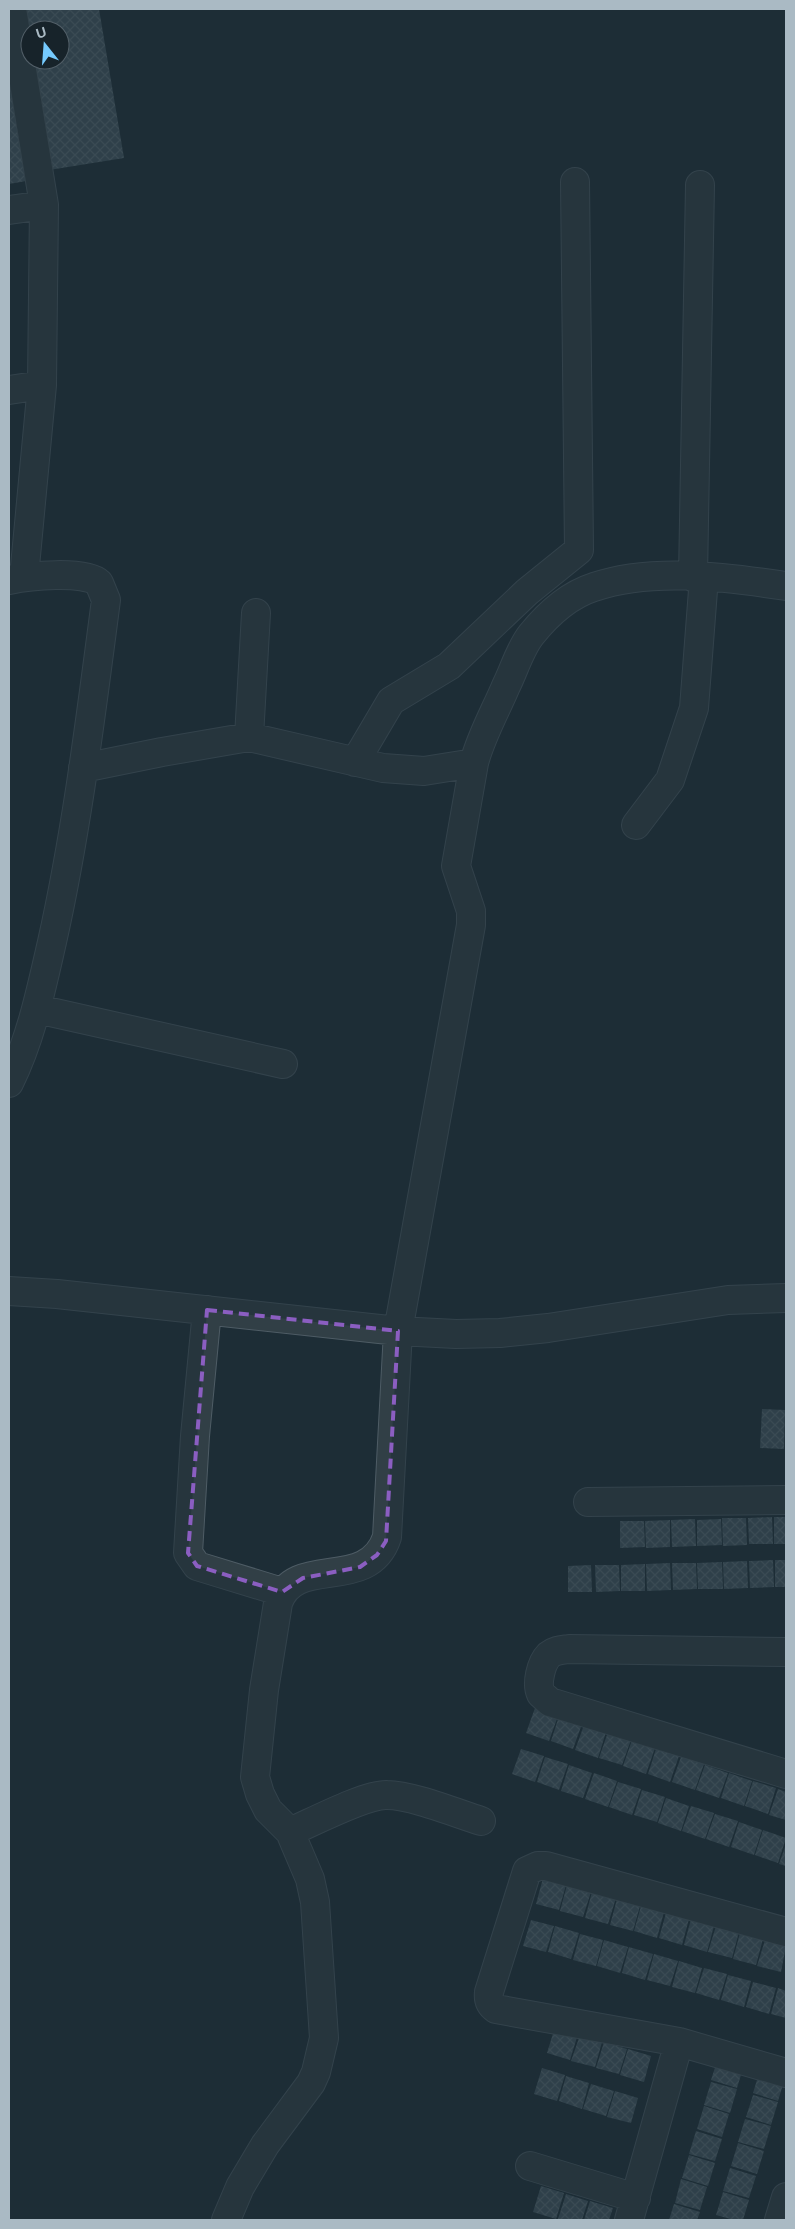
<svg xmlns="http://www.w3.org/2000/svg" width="795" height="2229" font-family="Helvetica,sans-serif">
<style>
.building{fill:url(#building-cross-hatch);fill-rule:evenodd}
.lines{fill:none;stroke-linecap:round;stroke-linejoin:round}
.minor-casing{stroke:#4e5c65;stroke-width:30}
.minor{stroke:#313f46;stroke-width:28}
.marked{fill:none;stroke:#8b5ec1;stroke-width:4;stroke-dasharray:10 6;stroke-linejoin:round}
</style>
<defs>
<pattern id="building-cross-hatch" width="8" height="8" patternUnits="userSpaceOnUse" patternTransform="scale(1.25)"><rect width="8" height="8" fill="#455862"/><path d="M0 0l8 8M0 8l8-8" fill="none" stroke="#5d6e77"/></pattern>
</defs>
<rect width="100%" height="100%" fill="#1d2d36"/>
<path class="building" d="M17,9H99L124,158L43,171ZM30,30H60V60H30Z
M9,45L32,180L9,184Z
M762,1409L785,1410L784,1449L760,1448Z
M772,1517L773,1544H749L748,1518Z
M774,1517H786V1544H774Z
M722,1518H746L747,1545L723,1546Z
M695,1519L696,1546L672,1547L671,1520Z
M721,1519L722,1545L697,1546V1520Z
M670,1520V1547L646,1548L645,1521Z
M620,1521H644L645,1547L620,1548Z
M773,1560L774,1587L750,1588L749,1561Z
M775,1560H786V1587H775Z
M747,1561L748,1588L724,1589L723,1562Z
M722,1562L723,1589H698L697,1563Z
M670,1563L671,1590L647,1591L646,1564Z
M672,1563H696L697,1589L673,1590Z
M645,1564V1591H621V1565Z
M591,1565L592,1592H568V1566Z
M595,1565H619L620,1591L596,1592Z
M535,1708L558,1716L549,1741L526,1733Z
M559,1716L582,1724L573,1749L551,1741Z
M584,1725L606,1732L598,1758L575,1750Z
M608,1732L631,1740L622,1765L599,1758Z
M632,1740L655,1748L646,1774L623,1766Z
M521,1749L544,1756L535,1782L512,1774Z
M656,1749L679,1756L670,1782L648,1774Z
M545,1757L568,1764L559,1790L537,1782Z
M681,1757L704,1764L695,1790L672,1782Z
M569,1765L592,1773L583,1798L561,1791Z
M705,1765L728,1773L719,1798L696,1790Z
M594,1773L617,1781L608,1807L585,1799Z
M729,1773L752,1781L744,1806L721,1798Z
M753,1781L776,1788L768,1814L745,1806Z
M618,1782L641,1789L632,1815L609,1807Z
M778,1789L786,1792V1820L769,1815Z
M642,1790L665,1797L657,1822L634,1815Z
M666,1798L689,1806L681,1831L658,1823Z
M691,1806L714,1813L705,1839L682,1831Z
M715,1814L738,1821L729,1847L706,1839Z
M739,1822L762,1830L754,1855L731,1847Z
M763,1830L786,1838L778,1863L755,1855Z
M786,1844V1866L779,1864Z
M543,1878L566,1885L559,1910L536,1904Z
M567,1885L591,1892L583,1917L560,1911Z
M592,1892L616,1898L608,1924L585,1918Z
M617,1899L640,1906L633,1931L610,1925Z
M641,1906L664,1912L657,1938L634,1931Z
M666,1913L689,1919L682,1945L659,1938Z
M691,1919L714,1926L707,1952L684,1945Z
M531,1920L554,1926L546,1952L523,1946Z
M555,1926L579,1933L571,1959L548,1952Z
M716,1926L739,1932L732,1958L708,1952Z
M740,1933L763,1939L756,1965L733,1959Z
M580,1934L603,1940L596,1966L573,1960Z
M604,1940L628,1947L620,1973L597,1966Z
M765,1940L786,1946L781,1972L757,1966Z
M629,1947L653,1954L645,1980L622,1973Z
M654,1954L678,1961L670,1986L647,1980Z
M679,1961L702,1968L695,1993L672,1987Z
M704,1968L727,1974L719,2000L696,1993Z
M728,1975L751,1981L744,2007L721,2000Z
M753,1982L776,1988L769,2014L746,2007Z
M778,1988L786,1991V2018L771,2014Z
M555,2027L578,2034L570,2060L547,2053Z
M580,2035L602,2042L595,2067L571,2061Z
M604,2042L627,2049L619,2074L596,2068Z
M628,2049L651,2056L644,2082L620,2075Z
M718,2058L744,2065L737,2088L711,2080Z
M542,2068L565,2075L557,2101L534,2094Z
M760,2070L785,2078L778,2101L753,2093Z
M566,2076L589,2083L582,2109L559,2101Z
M711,2082L737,2089L730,2113L704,2105Z
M591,2084L614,2091L606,2116L583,2109Z
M615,2091L638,2098L631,2123L607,2117Z
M753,2095L778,2102L771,2125L746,2117Z
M704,2106L729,2114L722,2137L697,2129Z
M745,2119L771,2126L764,2149L738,2142Z
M696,2131L722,2139L715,2161L689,2154Z
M738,2143L764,2151L757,2174L731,2166Z
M689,2155L715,2163L708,2186L682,2178Z
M730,2168L756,2176L749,2198L723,2191Z
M681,2179L707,2187L700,2210L675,2203Z
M541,2186L564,2193L556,2219L533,2212Z
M723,2192L749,2200L743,2220H734L716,2215Z
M566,2194L588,2201L582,2220L558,2219Z
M590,2201L613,2208L609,2220H584Z
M674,2204L700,2212L697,2220H669Z"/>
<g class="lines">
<defs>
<path id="minor" d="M12,9L44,205L42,385L24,577
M9,210L44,205
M9,390L42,385
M693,577L700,185
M9,580C28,576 85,570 99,583L106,600C91,714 77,830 52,942C41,990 31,1039 9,1083
M249,737L256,613
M355,762L391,701L449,666L527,592L579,550L575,182
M83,768L162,752L249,737L383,768L424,771L474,763C481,736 495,712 506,686C514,670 520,649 531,635C547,615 569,595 594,587C652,567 726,577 786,586
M636,825L670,780L694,708L704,577
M37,1009L283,1064
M9,1291L57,1294L398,1331L456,1334L500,1333L548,1328L728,1300L786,1298
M207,1310L195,1436L188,1553L197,1566L282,1592
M588,1502L786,1500
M786,1652L569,1649C562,1650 555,1650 549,1655C541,1663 536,1684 541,1694L550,1702L786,1774
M290,1832C313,1822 366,1794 387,1795C411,1795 456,1813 481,1821
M679,2042L496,2009C490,2005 488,2000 489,1992L527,1871L538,1866H546L786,1932
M530,2166L636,2198
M226,2220L240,2187L265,2145L311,2083L316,2072L324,2038L315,1902L310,1879L290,1832L268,1810L260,1794L255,1777L264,1690L278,1603C295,1553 368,1594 387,1537L398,1331L471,925V911L456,866L474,763
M629,2220L679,2042L786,2073
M779,2220L786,2197"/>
</defs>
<use href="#minor" class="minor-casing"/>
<use href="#minor" class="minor"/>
</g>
<path d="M0 0H795V2229H0ZM207,1310L398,1331L386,1541L377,1555L360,1567L303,1578L282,1592L197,1566L188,1553Z" fill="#1d2d36" fill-opacity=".55" fill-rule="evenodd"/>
<path class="marked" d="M207,1310L398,1331L386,1541L377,1555L360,1567L303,1578L282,1592L197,1566L188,1553Z"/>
<rect width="795" height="2229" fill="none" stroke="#aabac4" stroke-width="20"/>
<g transform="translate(45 45) rotate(343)"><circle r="24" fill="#17232a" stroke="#525f68"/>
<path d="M0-4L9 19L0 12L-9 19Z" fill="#75cafe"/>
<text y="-8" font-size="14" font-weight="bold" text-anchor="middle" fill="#aabac4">U</text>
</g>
</svg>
